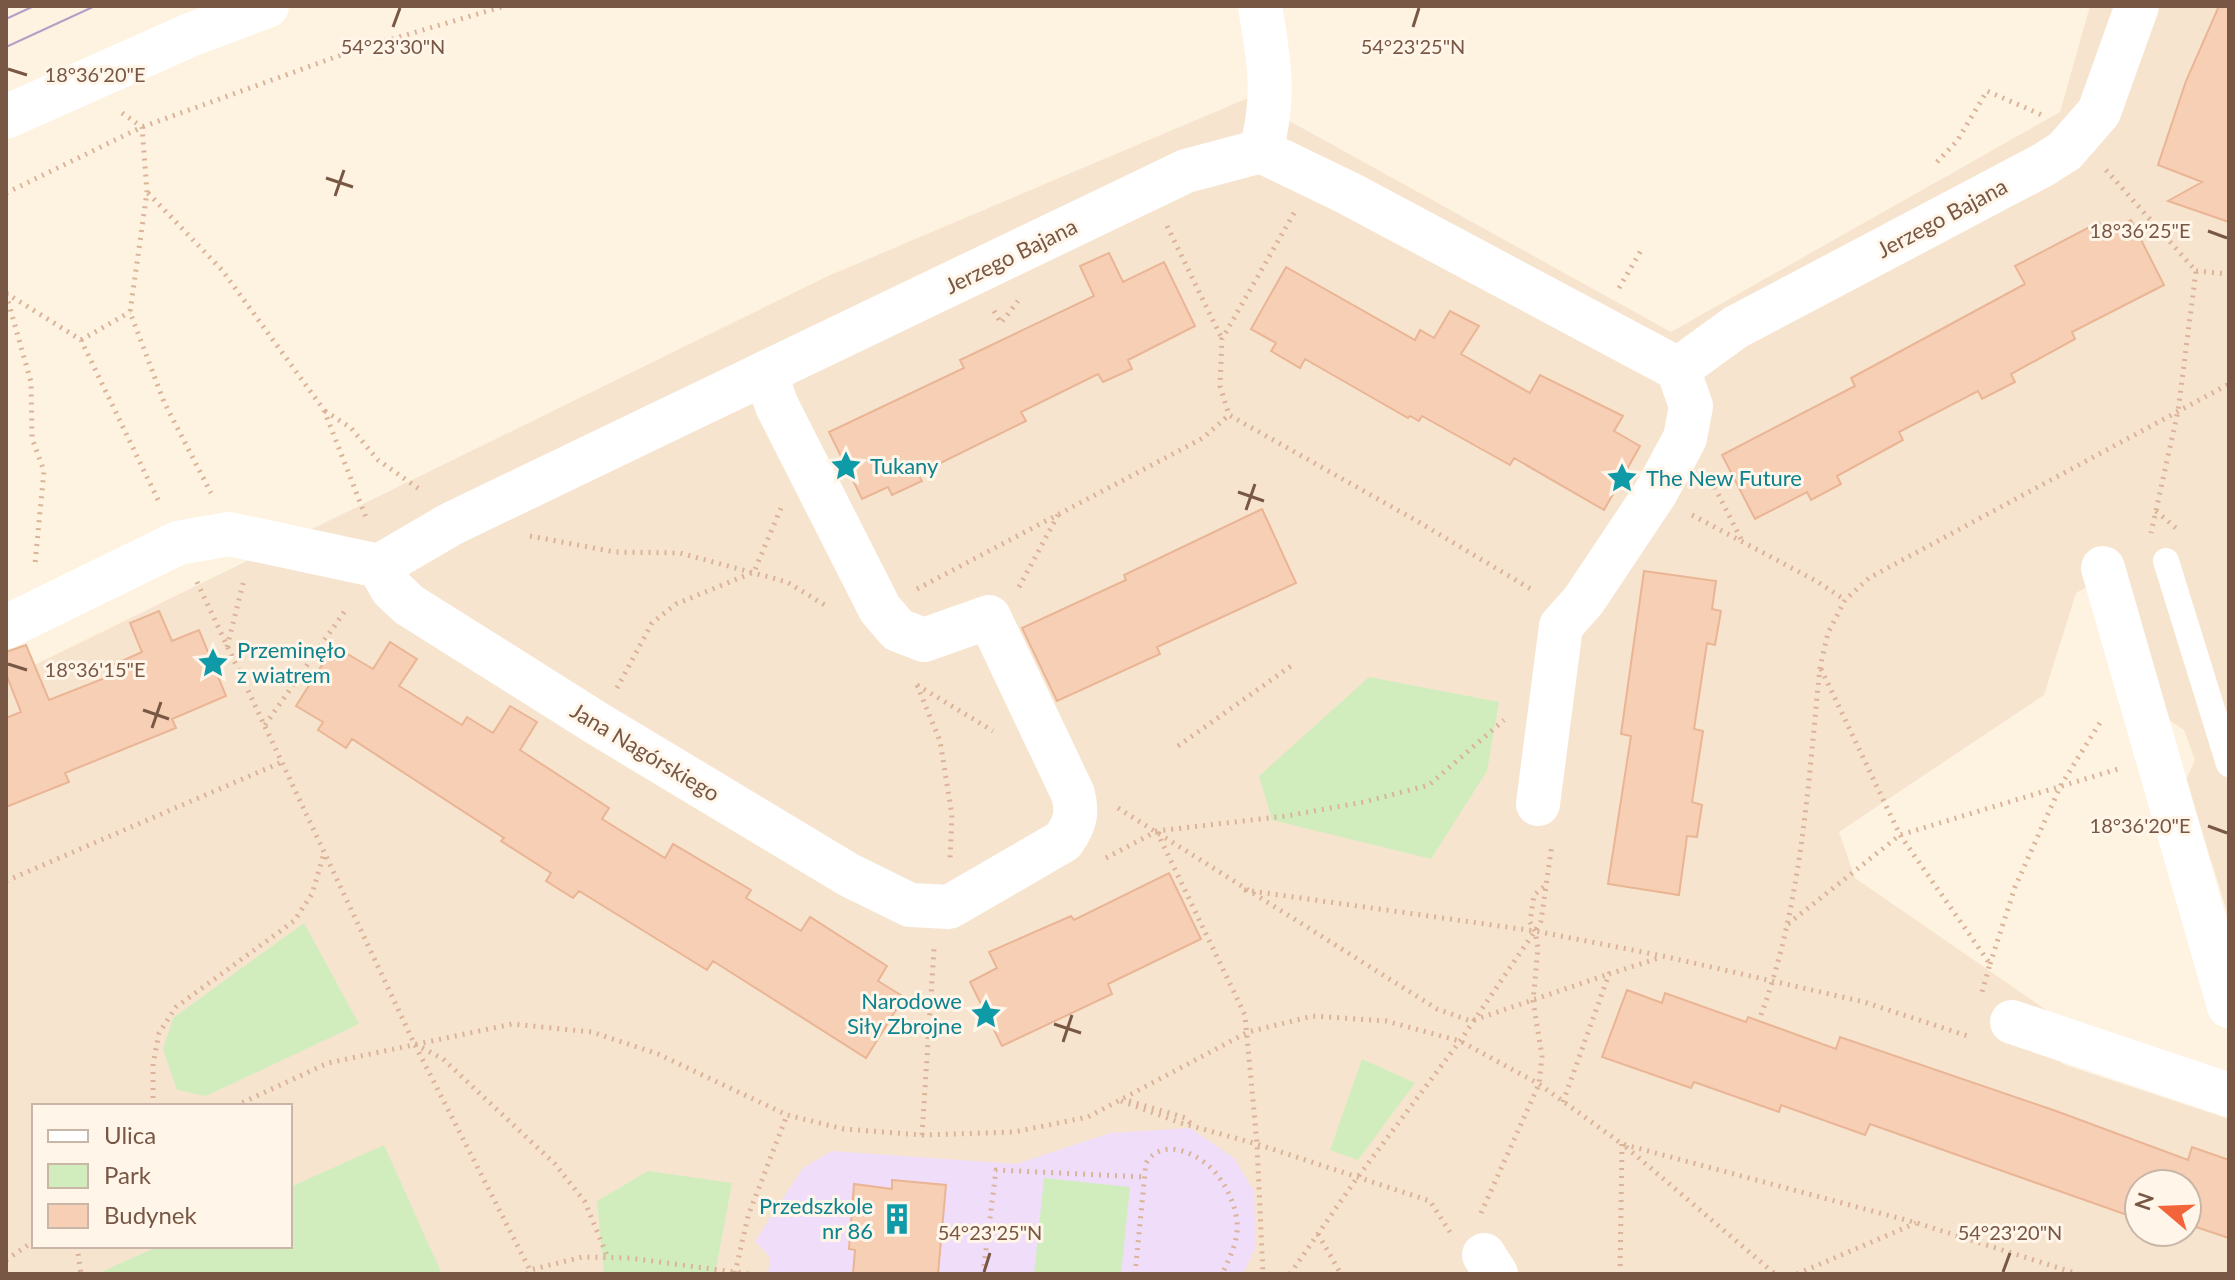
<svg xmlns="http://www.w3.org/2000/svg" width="2235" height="1280" font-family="Lato,sans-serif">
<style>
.residential{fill:#f7e4ce;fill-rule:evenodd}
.education{fill:#f0ddfa}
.green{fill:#d1edbe}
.building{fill:#f6cfb5;stroke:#eab594;stroke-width:2}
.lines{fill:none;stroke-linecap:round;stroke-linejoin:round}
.path{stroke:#dbb399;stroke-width:5;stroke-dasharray:2 6;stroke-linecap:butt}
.lane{stroke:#fff;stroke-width:26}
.street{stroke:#fff;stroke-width:44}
.secondary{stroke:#fff;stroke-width:44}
.tram{stroke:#b59ec8;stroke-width:2}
.ticks{fill:none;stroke:#785745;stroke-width:3}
.labels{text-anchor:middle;stroke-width:6;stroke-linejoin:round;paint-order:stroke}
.street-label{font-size:22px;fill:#785745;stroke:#fff6e9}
.culture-label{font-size:22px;fill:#0d838f;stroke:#fff6e9;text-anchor:start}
.ticks-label{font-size:20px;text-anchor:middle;fill:#785745;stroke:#fff6e9;stroke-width:6;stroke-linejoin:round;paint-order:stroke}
</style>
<rect width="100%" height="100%" fill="#fef3e0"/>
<path class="residential" d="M2090,6H2229V918L2186,780L2195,760L2184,730L2166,718L2121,568L2076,593L2044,695L1839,832L1855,878L2052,1014L2062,1064L2229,1119V1274H6V679L828,276L1248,98L1671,332L2060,112ZM34,1106H290V1246H34ZM2139,1184H2187V1232H2139Z"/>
<path class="education" d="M1190,1128L1234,1158L1254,1191L1256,1247L1243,1274H768L770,1257L755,1241L803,1168L832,1151L1016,1164L1110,1133Z"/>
<path class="green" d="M1369,677L1499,702L1487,771L1431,859L1272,820L1259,776Z
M304,923L359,1024L206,1096L177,1090L163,1049L173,1018Z
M1362,1059L1415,1083L1358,1160L1330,1150Z
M384,1145L442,1274H97L159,1246H290V1187Z
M648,1171L732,1183L715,1274H604L597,1201Z
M1044,1178L1130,1187L1121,1274H1034Z"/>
<path class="building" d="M2219,6H2229V222L2168,201L2202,182L2158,165L2186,81Z
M2131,220L2164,285L2072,332L2075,339L2011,374L2015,382L1982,399L1978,391L1899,432L1903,440L1837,476L1841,484L1811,500L1807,492L1755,519L1722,455L1855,386L1851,378L2025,284L2015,266L2099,222L2105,233Z
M1109,253L1123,282L1164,262L1195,326L1128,360L1132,369L1103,382L1098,374L1021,412L1026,421L918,474L922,481L892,495L888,487L862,499L829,432L964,368L960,360L1094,296L1080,266Z
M1286,267L1415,340L1420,330L1434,338L1450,311L1479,326L1461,354L1530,393L1540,375L1623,416L1614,431L1640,446L1604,510L1514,458L1510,465L1422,416L1419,421L1410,416L1408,418L1305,359L1300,368L1271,351L1276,343L1251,329Z
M1262,509L1296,583L1157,647L1160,654L1057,701L1022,628L1126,580L1124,575Z
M1644,571L1716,581L1712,609L1721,611L1715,645L1707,643L1694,729L1703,731L1692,802L1702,805L1697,837L1687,836L1679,895L1608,884L1631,736L1621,734Z
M159,611L172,641L199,630L226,696L172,719L176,728L65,773L69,782L6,807V718L21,712L6,674V652L26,645L49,700L118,673L115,664L142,652L130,623Z
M390,642L417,659L399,686L462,725L467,717L493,733L510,706L537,722L520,750L609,808L602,819L665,858L673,844L751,890L746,898L801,931L810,917L887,966L878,981L904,997L866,1058L713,961L707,970L579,891L573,898L546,881L551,873L501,841L504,838L352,739L346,748L318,730L323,722L296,706L334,646L373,669Z
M1169,873L1201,939L1108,984L1112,994L1002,1046L970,982L997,968L989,952L1071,916L1074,920Z
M1627,990L1662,1003L1665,993L1746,1022L1748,1017L1836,1049L1840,1037L2056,1111L2188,1160L2192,1147L2229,1160V1238L2187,1224V1184H2139V1206L2131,1204L2127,1215L1870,1124L1865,1135L1781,1105L1779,1112L1694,1082L1691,1088L1602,1057Z
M892,1180L946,1185L938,1274H853L855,1250L849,1249L854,1184L892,1189Z"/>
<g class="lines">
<path class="path" d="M122,113L142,127L147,192L130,312L164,402L211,493
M1937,162L1957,141L1987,91L2042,115
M2106,170L2196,271L2178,411L2151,533
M6,193L142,127L355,50L505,6
M148,193L222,270L324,410L367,520
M1294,213L1222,339L1220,386L1229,415L1417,521L1534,591
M1167,226L1222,339
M2196,271L2229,274
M1619,288L1643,247
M6,293L81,340L160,504
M6,294L31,382L32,438L44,471L35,564
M994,311L1001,323L1018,301
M81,340L130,312
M325,411L351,428L378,460L422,491
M1711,480L1741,539
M2156,511L2176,528
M1692,515L1818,582L1845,600
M530,536L615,552L680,553L787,582L828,607
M197,582L414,1043L532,1274
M1019,587L1058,515
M917,589L1203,438L1229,415
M227,647L244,580
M1821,669L1900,835L1990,964L1982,992
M917,685L940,741L952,815L950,859
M917,685L993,731
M617,688L652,623L676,604L754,572L781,508
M265,725L347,608
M1178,746L1291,666
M1118,808L1437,1009L1471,1021L1609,974
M1157,832L1245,1015L1257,1144L1263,1274
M1106,858L1157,831L1286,816L1364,802L1429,785L1504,720
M6,881L282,762
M1244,890L1535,931L1541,921L1552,844
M1788,924L1900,835L2118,769
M1990,964L2015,887L2061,785L2101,721
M1761,1015C1802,904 1808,784 1820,667L1828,633L1845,600L1869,578L2229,384
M415,1044L443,1059L555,1164L585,1202L608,1258
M1121,1101L1181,1123L1257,1144L1430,1201L1450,1232
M1129,1101L1186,1118L1191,1124
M1563,1102L1609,974L1662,957
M153,1106V1064L159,1033L176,1007L294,921L312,894L324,853
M235,1106L328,1063L512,1024L592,1032L658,1054L787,1115L844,1129L922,1135L1014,1132L1088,1117L1248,1032L1313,1016L1386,1021L1460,1041L1539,1084L1622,1144L1917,1223L2078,1274
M922,1135L934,949
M1626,1147L1775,1274
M1481,1213L1539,1084L1542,1056L1533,1001L1538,948L1535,931L1530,922L1534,895L1546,885
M1318,1234L1341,1274
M77,1246L81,1274
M6,1260L34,1241
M735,1273L748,1216L787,1115
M527,1274L530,1270L582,1257L630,1258L749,1274
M983,1274L996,1170L1145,1177
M1135,1274L1146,1163C1163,1135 1203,1155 1218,1176C1228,1189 1235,1205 1237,1221C1239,1240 1230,1257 1222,1274
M1290,1274L1357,1178L1460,1041L1535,931L1663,956L1864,1002L1971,1037
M1620,1274L1622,1144
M1797,1274L1916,1223"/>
<path class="lane" d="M2166,561L2229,764"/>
<path class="street" d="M1260,6C1269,62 1276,94 1261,151
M379,566L451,524L765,373
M2103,568L2229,1006
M6,627L178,543L229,534L379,566L392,589L409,605L598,724L849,875L910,905L949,907L1063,841C1075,824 1078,814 1073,794L989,617L924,640L898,630L880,609L777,406L765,373L1186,171L1261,151L1348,193L1678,369L1736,327L2043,165L2065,151L2099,112L2137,6
M1538,804L1561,626L1584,600L1656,492L1685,438L1691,406L1678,369
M2012,1022L2229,1095
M1484,1255L1496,1274"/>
<path class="secondary" d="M6,117L190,35L267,6"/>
<path class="tram" d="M6,19L34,6
M6,47L95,6"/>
</g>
<path class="ticks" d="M393,27L400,8M1413,27L1419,8M8,69L27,75M326,178L353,187M335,196L344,170M2208,231L2227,238M1238,492L1264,501M1246,510L1255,484M8,664L27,670M143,710L169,719M152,728L161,702M2208,826L2227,833M1054,1024L1081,1033M1063,1042L1072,1015M984,1272L990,1253M2003,1272L2010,1253"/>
<defs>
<symbol id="sight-bare" viewBox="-9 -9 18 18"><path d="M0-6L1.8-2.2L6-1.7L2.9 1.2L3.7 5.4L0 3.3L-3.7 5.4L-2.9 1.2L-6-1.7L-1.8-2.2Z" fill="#0f9aa8" stroke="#fff6e9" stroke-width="2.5" paint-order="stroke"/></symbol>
<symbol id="building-bare" viewBox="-9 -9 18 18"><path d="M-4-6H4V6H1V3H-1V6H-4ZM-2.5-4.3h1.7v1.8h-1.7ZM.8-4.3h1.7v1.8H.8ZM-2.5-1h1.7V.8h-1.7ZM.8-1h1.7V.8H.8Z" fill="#0f9aa8" stroke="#fff6e9" stroke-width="2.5" paint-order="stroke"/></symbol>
</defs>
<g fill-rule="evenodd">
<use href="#sight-bare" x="824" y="444" width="44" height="44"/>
<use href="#sight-bare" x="1600" y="456" width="44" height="44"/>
<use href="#sight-bare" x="191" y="641" width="44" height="44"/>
<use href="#sight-bare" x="964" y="992" width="44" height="44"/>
<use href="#building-bare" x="875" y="1197" width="44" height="44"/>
</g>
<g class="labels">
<g class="street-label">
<text transform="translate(1942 218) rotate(-28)" y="8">Jerzego Bajana</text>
<text transform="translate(1011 256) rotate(-26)" y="8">Jerzego Bajana</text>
<text transform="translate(645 752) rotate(31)" y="8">Jana Nagórskiego</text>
</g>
<g class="culture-label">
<text x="870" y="474">Tukany</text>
<text x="1646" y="486">The New Future</text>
<text x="237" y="658">Przeminęło<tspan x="237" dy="25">z wiatrem</tspan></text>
<text x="962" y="1009" text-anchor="end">Narodowe<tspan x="962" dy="25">Siły Zbrojne</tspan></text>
<text x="873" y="1214" text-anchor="end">Przedszkole<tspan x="873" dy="25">nr 86</tspan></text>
</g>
</g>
<g class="ticks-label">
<text x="393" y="54">54°23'30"N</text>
<text x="1413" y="54">54°23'25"N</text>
<text x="95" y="82">18°36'20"E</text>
<text x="2140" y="238">18°36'25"E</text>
<text x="95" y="677">18°36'15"E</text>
<text x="2140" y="833">18°36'20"E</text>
<text x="990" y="1240">54°23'25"N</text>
<text x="2010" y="1240">54°23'20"N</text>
</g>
<rect width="2235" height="1280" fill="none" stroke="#785745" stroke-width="16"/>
<rect x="32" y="1104" width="260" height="144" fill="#fff6e9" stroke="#c9b6a7" stroke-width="2"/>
<rect x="48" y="1130" width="40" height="12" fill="#ffffff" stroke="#c9b6a7" stroke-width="2"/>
<text x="104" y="1144" font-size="24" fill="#785745">Ulica</text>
<rect x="48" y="1164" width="40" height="24" fill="#d1edbe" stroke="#c9b6a7" stroke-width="2"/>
<text x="104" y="1184" font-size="24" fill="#785745">Park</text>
<rect x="48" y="1204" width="40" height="24" fill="#f6cfb5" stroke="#c9b6a7" stroke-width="2"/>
<text x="104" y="1224" font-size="24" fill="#785745">Budynek</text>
<g transform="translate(2163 1208) rotate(289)"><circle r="38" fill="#fff6e9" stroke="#c9b6a7" stroke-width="2"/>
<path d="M0-6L14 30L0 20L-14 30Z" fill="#f4643a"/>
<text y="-12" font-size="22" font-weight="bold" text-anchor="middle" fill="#785745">N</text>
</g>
</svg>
